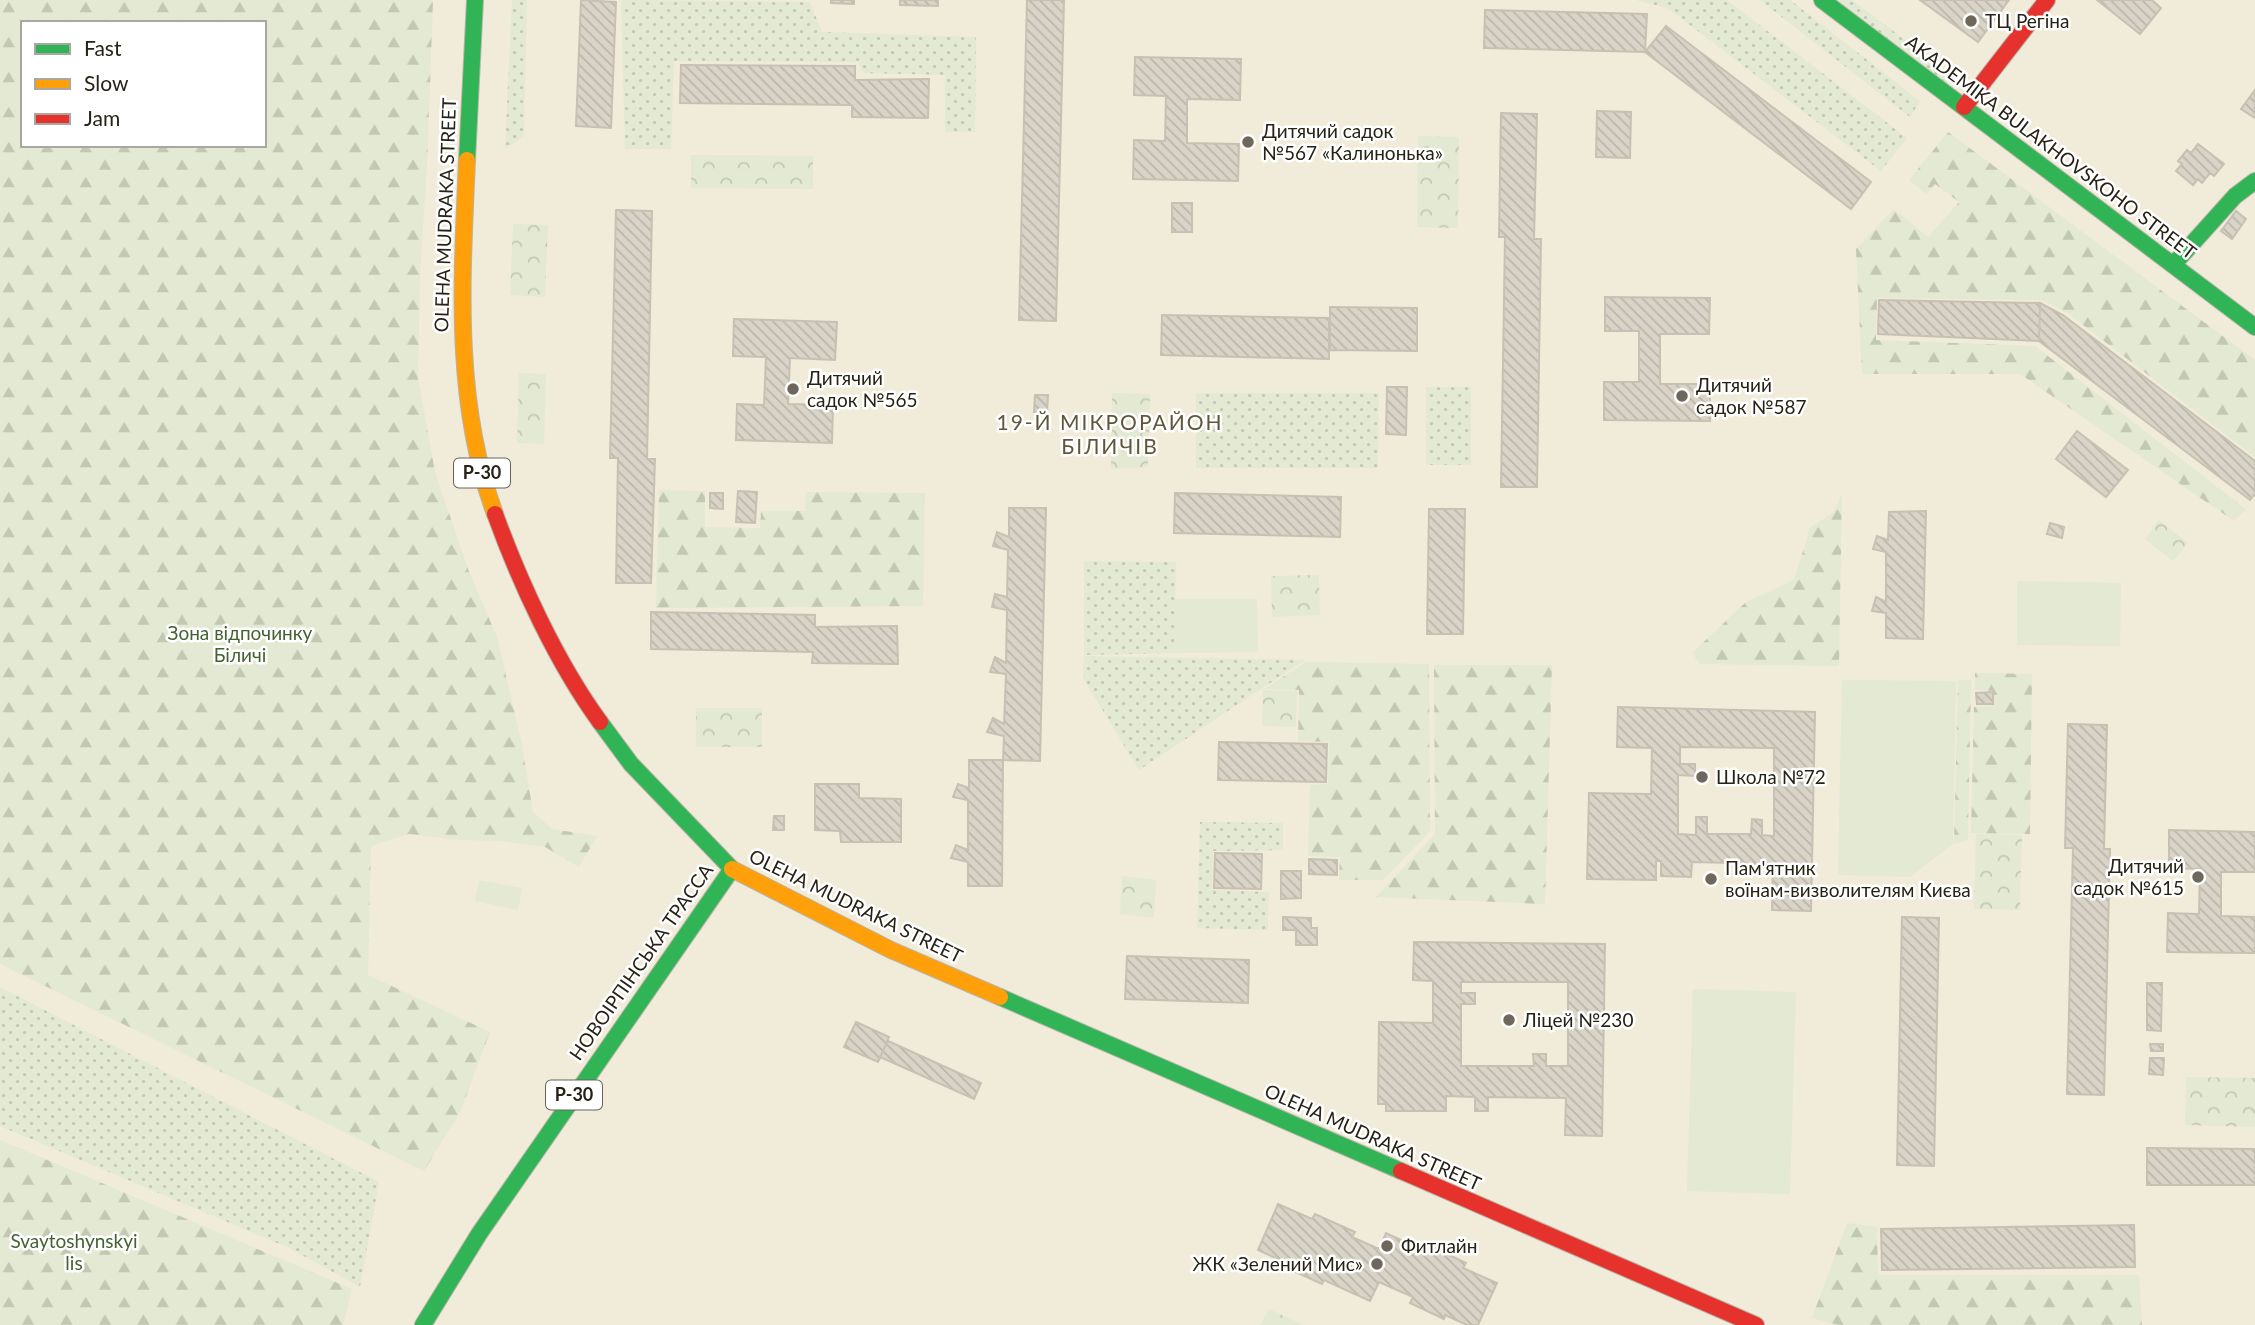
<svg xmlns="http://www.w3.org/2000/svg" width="2255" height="1325" font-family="Lato,sans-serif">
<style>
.grass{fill:url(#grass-dots)}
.forest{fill:url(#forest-firs);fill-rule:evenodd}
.park{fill:url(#park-crowns)}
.pitch{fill:#e3e9d3}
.building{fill:url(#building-back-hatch);stroke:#c6c1b3;stroke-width:2;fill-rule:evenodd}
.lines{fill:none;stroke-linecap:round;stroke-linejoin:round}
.fast-casing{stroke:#b8b4a7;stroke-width:18}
.slow-casing{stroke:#b8b4a7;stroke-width:18}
.jam-casing{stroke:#b8b4a7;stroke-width:18}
.fast{stroke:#30b455;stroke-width:16}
.slow{stroke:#ff9f0a;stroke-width:16}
.jam{stroke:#e5322d;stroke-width:16}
.poi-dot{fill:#6d685b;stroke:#fff;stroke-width:2.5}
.labels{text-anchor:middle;stroke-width:5;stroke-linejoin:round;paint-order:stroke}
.shield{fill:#fff;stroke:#67645c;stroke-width:2}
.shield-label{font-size:18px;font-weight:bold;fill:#262216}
.poi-label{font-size:19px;fill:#262216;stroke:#fff;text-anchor:start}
.street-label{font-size:19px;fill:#262216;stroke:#fff}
.park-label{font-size:19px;fill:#446131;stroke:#fff}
.neighbourhood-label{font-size:21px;letter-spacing:2px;fill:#60573b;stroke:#fff}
</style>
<defs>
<pattern id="grass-dots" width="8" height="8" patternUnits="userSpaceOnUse" patternTransform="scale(1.75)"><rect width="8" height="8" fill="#e3e9d3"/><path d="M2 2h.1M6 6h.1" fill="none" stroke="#c3c8b4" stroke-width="1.8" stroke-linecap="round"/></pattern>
<pattern id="forest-firs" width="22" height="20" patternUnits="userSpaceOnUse" patternTransform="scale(1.75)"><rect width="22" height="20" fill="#e3e9d3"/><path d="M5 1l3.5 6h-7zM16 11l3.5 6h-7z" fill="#c3c8b4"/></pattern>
<pattern id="park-crowns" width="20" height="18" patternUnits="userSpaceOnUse" patternTransform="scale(1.75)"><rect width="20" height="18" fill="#e3e9d3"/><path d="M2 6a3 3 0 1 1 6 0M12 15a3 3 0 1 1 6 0" fill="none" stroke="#c3c8b4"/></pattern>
<pattern id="building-back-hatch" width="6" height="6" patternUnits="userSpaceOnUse" patternTransform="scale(1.75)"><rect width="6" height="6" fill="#d9d4c7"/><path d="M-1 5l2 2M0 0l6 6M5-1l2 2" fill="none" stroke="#bab6aa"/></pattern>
</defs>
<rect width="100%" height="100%" fill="#f1ebda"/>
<path class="grass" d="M512,0H527L524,136L505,149Z
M621,0L810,2L822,32L976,37L975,132H945V75L864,73L858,62L674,61L671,149H625Z
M1636,0H1727L1907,138L1881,171L1669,9Z
M1760,0H1790L1920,101L1910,117Z
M1834,0H1852L1954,77L1943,88Z
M1426,387H1471V465H1426Z
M1196,393H1379L1378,468H1196Z
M1084,561L1176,562L1174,653L1084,655Z
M1084,656L1305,660L1139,770L1083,678Z
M1200,822L1283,823V850L1213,851L1212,890L1269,892L1268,930L1197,928Z
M0,987L379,1182L360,1287L289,1248L0,1126Z"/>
<path class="forest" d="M0,0H433L427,168L420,275L418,378L435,472L468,569L497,637L521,740L533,812L552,829L597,836L579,867L545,847L501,841L458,840L409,834L371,846L368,975L490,1032L461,1110L424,1171L0,964ZM23,23H264V145H23Z
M1948,132L2255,360V457L2066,312L2042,300L1877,298L1876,340L2035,346L2246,509L2234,521L2020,374H1862L1856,249L1894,209L1928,237L1959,202L1935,184L1926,194L1909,180Z
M659,490L705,491V527L760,528L761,511H805L806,492L925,493L923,606L656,608Z
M1842,493L1839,666L1700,664L1692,653L1746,602L1794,580L1810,528L1834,512Z
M1306,662L1429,664L1430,831L1383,880H1339L1340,857L1308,856L1310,785L1328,784L1329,742L1298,741L1299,690L1264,689Z
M1434,665H1552L1545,904L1376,897L1435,834Z
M1975,673L2032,674L2030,834L1971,833L1974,707L1993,706L1994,691L1975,690Z
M1958,680H1971L1968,840L1954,844Z
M0,1140L352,1289L343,1325H0Z
M1847,1223L1877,1227L1878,1275H2139L2142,1325H1838L1812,1318Z"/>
<path class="park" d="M1418,136L1459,137L1458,228L1417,227Z
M691,155L813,156V189L691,188Z
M513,224L548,225L545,297L510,295Z
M519,373L546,374L544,444L517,443Z
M1112,393L1150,394L1148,467L1111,469Z
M2159,520L2188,543L2173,561L2145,539Z
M1319,575L1320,615L1272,617L1271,576Z
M1263,690L1297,691L1296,727L1262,726Z
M696,708H762V747H696Z
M1976,834L2022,835L2020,910L1974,909Z
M1122,876L1156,880L1154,918L1120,914Z
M2186,1077L2255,1078V1127L2185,1125Z
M1269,1309L1303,1325H1260Z"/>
<path class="pitch" d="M2017,581L2121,583L2120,646L2017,645Z
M1175,599H1257L1258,652L1174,653Z
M1842,680L1956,681L1953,844L1910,877L1838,875Z
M479,880L522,888L518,910L475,901Z
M1693,989L1796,992L1790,1194L1687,1191Z"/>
<path class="building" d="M581,0L616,2L611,128L576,126Z
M831,0H854V4L831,3Z
M900,0H938V6L900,5Z
M1027,0H1064L1056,321L1019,320Z
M1920,0H2009L1978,42Z
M2097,0H2152L2161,8L2140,34Z
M1485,10L1647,14L1645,52L1484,48Z
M1666,26L1871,182L1851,209L1645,52Z
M1135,57L1241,59L1240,100L1187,99V143L1239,144L1238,181L1133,179L1134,140L1165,141L1166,96L1134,95Z
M681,65L855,66V80L929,79L928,118L852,117V105L680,103Z
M2255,90V118L2241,109Z
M1597,111L1631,112L1630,158L1596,157Z
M1501,113L1537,114L1534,239H1541L1537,487H1501L1505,237H1499Z
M2198,144L2224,164L2214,176L2210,173L2202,183L2198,179L2193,185L2176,171L2182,164L2178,161L2187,150L2191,153Z
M1172,203H1192V232H1172Z
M616,210L652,211L647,459H655L651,583H616L618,458H610Z
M2236,211L2246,219L2232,239L2221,231Z
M1605,297L1710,298L1709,334H1660V384H1710V421L1604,420V382H1639V331H1605Z
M1879,300L2040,303L2039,341L1878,334Z
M2040,303L2063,315L2255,461V494L2250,500L2039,341Z
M1330,307L1417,308V351L1330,350Z
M1162,315L1329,318V359L1161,355Z
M734,319L837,322L835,360L790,358L788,404L833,405L832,443L736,440L737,404L764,405L766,357L733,356Z
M1387,387H1407L1406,435L1386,434Z
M1035,395H1048L1047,413L1034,412Z
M2077,431L2128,470L2106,497L2056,459Z
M738,491L757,492L755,523L736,522Z
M710,493H723V509L710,508Z
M1175,493L1341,497L1340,537L1174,533Z
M1009,508H1046L1040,761L1003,760L1004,736L987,732L993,718L1004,724L1006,674L990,672L995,657L1006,663L1007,610L992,607L995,594L1007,597L1008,550L993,546L997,532L1009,537Z
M1429,509H1465L1463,634H1427Z
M1926,511L1923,639L1886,638V613L1872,611L1876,597L1886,602V552L1873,549L1877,536L1888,540L1889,512Z
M2050,523L2064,527L2062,538L2047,534Z
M651,612L815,615V627L897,626L898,664L812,663L813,652L651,649Z
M1993,692V704H1977L1976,693Z
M1618,707L1815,712L1811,911L1772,910L1773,864L1692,862L1691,877L1661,876V861H1656V880L1587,879L1589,793L1651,794L1652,748L1617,747ZM1680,747L1774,748V836L1762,835V820L1752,819L1751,834H1707V817H1696V835L1678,834V775L1695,776V764H1680Z
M2068,724L2107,725L2104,849H2110L2104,1095L2067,1094L2073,848H2065Z
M1219,742L1327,744L1326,782L1218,780Z
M969,760H1003L1002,886H968V862L951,858L956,845L968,850V800L953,797L958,784L969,788Z
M815,784H859V798L901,799V842H841L840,831L815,830Z
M774,816H784V830H773Z
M2169,830L2255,832V872H2221V916L2255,917V953L2167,952L2168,913L2199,914L2200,869L2169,868Z
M1215,853L1262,854L1261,889L1214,888Z
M1309,859L1337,860V875L1309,874Z
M1281,871H1301V898L1281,899Z
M1283,917L1311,918V928H1317V945H1296V930H1283Z
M1902,917L1939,918L1934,1166L1897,1165Z
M1414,942L1605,944L1602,1136L1565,1135L1566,1098L1488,1097V1111H1475V1097L1446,1096V1111H1386V1104H1378L1379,1022L1433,1023V981L1413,980ZM1461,982H1568V1066H1546V1054H1533L1534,1066H1461V1004H1475V993H1461Z
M1127,956L1249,960L1248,1003L1125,999Z
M2147,983H2162L2161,1031L2147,1030Z
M856,1022L889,1037L878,1062L844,1047Z
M888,1041L981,1083L974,1099L880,1057Z
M2150,1044H2163V1051H2151Z
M2150,1058H2164L2163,1075L2149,1074Z
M2147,1148L2255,1149V1185H2147Z
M1278,1204L1312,1219L1315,1214L1355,1232L1352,1237L1379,1249L1386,1233L1425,1251L1428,1245L1466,1263L1463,1268L1497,1283L1478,1325H1467L1445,1315L1444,1319L1410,1303L1413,1297L1379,1282L1370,1301L1324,1280L1322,1284L1291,1270L1293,1266L1258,1250Z
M2134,1225L2135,1267L1882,1270L1881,1229Z"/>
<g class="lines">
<defs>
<path id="fast" d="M1822,0L2255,327
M467,160L475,0
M2173,265L2235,196L2255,181
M1000,997L1401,1171
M423,1325L479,1234L732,869L631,764L600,722"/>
<path id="slow" d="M467,160C462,278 453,400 495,514
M732,869L891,950L1000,997"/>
<path id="jam" d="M1964,107L2047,0
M495,514C520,583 557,663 600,722
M1401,1171L1756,1325"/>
</defs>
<use href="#fast" class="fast-casing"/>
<use href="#slow" class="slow-casing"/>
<use href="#jam" class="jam-casing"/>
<use href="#fast" class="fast"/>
<use href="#slow" class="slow"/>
<use href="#jam" class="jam"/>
</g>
<g class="poi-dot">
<circle cx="1971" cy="21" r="7"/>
<circle cx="1248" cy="142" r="7"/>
<circle cx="793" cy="389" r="7"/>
<circle cx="1682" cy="396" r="7"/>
<circle cx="1702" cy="777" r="7"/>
<circle cx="2198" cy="877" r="7"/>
<circle cx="1711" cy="879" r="7"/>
<circle cx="1509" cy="1020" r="7"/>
<circle cx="1387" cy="1246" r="7"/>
<circle cx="1377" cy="1264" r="7"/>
</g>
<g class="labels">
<g class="shield">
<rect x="454" y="458.5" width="56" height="29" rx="5"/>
<rect x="546" y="1080.5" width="56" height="29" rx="5"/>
</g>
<g class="shield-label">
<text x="482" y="479">Р-30</text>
<text x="574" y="1101">Р-30</text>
</g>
<g class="poi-label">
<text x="1985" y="28">ТЦ Регіна</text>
<text x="1262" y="138">Дитячий садок<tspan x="1262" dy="22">№567 «Калинонька»</tspan></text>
<text x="807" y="385">Дитячий<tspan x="807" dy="22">садок №565</tspan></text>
<text x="1696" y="392">Дитячий<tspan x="1696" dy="22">садок №587</tspan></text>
<text x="1716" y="784">Школа №72</text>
<text x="2184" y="873" text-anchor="end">Дитячий<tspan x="2184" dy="22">садок №615</tspan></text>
<text x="1725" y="875">Пам'ятник<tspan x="1725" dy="22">воїнам-визволителям Києва</tspan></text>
<text x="1523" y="1027">Ліцей №230</text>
<text x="1401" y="1253">Фитлайн</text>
<text x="1363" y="1271" text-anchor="end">ЖК «Зелений Мис»</text>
</g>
<g class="street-label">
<text transform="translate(2051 147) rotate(37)" y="7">AKADEMIKA BULAKHOVSKOHO STREET</text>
<text transform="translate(445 215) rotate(-88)" y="7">OLEHA MUDRAKA STREET</text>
<text transform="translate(856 906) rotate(26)" y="7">OLEHA MUDRAKA STREET</text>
<text transform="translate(641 962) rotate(-55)" y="7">НОВОІРПІНСЬКА ТРАССА</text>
<text transform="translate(1373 1137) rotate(24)" y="7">OLEHA MUDRAKA STREET</text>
</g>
<g class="park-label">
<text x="240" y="640">Зона відпочинку<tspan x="240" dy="22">Біличі</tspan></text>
<text x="74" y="1248">Svaytoshynskyi<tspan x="74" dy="22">lis</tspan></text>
</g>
<g class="neighbourhood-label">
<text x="1110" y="430">19-Й МІКРОРАЙОН<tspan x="1110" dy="24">БІЛИЧІВ</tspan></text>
</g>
</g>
<rect x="21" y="21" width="245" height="126" fill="#ffffff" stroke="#a8a7a2" stroke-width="2"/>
<rect x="35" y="44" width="35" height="10" fill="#30b455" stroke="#a8a7a2" stroke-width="2"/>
<text x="84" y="56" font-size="21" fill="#262216">Fast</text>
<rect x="35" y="79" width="35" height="10" fill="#ff9f0a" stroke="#a8a7a2" stroke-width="2"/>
<text x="84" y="91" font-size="21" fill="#262216">Slow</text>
<rect x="35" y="114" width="35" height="10" fill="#e5322d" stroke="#a8a7a2" stroke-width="2"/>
<text x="84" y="126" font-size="21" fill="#262216">Jam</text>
</svg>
